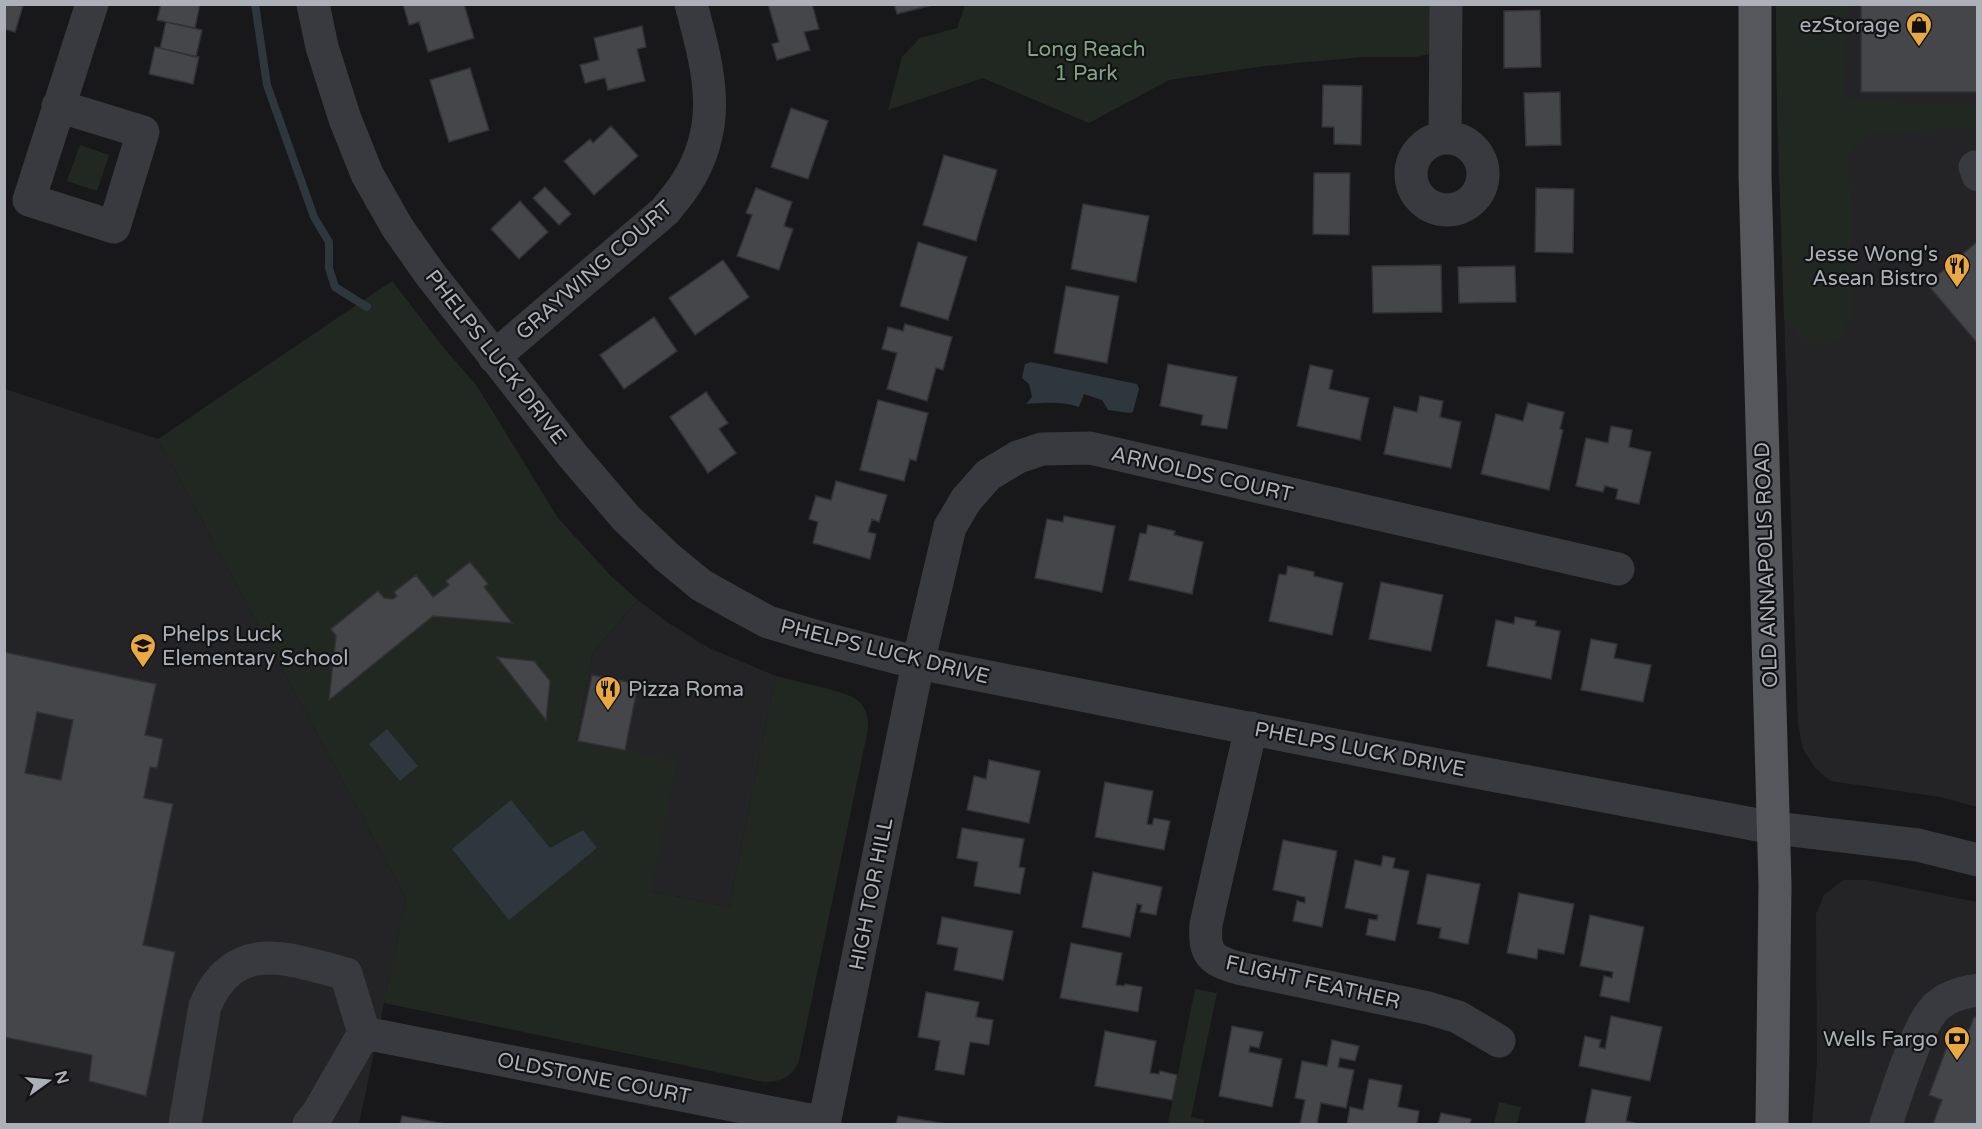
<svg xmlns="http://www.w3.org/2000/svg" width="1982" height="1129" font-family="'Varela Round',sans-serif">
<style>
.built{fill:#242427}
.green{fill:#202821}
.water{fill:#2e373d}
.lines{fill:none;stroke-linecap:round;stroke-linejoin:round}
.stream{stroke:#2e373d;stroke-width:8}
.building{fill:#45464a;stroke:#323236;stroke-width:1.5;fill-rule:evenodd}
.minor{stroke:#393a3f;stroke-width:33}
.major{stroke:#55575d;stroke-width:33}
.labels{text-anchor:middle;stroke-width:4.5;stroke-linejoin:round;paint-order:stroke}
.poi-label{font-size:21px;fill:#abb0b9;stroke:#131315;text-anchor:end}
.park-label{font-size:21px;fill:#83a383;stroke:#131315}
.street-label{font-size:21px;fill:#abb0b9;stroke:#131315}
</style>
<rect width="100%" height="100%" fill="#18181a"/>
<path class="built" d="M1776,5H1977V807L1940,797L1830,781L1815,768L1803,749L1798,723L1777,106Z
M5,389L158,439L406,898L359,1124H5Z
M638,600L667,622L709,648L776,676L729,907L651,891L576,740L593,652Z
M1843,880H1868L1977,902V1124H1812L1817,1063L1816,914L1824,895Z"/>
<path class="green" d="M965,5H1446V51L1415,57H1363L1265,66L1169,80L1089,123L983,78L888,110L902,57L920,38L957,28Z
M1776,5H1848L1843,97L1918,104L1977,102V128L1870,133L1849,155L1854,310L1841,337L1816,348L1799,334L1784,318L1777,106Z
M80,145L109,155L97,191L67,181Z
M392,281L444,348L477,386L558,518L611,576L638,600L593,652L576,740L677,761L651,891L729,907L776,676C793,681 847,691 857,700C867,707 868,718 868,729L799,1061C792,1077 781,1082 764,1082L384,1003L406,898L158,439Z
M1195,989L1217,993L1191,1117L1204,1120L1203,1124L1168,1123Z
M1499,1102L1521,1107L1517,1124H1494Z"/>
<path class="water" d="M1031,362L1137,384L1139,389L1133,412L1130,413L1108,410L1102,400L1084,394L1079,407C1062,401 1043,403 1026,404L1032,397L1029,384L1022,378L1025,364Z
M387,729L418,766L400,781L369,744Z
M511,800L550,848L583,830L597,848L509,920L452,849Z"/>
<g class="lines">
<path class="stream" d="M255,4L267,85L314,217L329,242V268L335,287L367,307"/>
</g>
<path class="building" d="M4,4L23,6L15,32L4,29Z
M161,4H200L195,28L157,20Z
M403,4H464L474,38L428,52L419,22L409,25Z
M768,4H812L819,29L804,32L810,50L777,60L772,44L779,42Z
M894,4H936L897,14Z
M1861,4H1978V92H1861Z
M1540,10L1541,67L1504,68V11Z
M166,22L202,30L196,57L160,48Z
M642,26L646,47L637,49L645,81L608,90L605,78L585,83L580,65L599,60L594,38Z
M155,47L199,57L193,84L149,74Z
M470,68L489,130L449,142L430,80Z
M1323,85L1362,86L1361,145L1334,144V127H1322Z
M1560,92L1561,145L1526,146L1524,93Z
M791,108L828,121L808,179L771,167Z
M611,126L638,156L594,195L564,161L590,139L593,143Z
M944,155L997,170L976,241L923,225Z
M1314,173H1350L1349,235L1313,234Z
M545,187L571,214L559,225L533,198Z
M756,188L792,202L784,226L793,229L779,270L737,256L752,215L746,213Z
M1536,188L1574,189L1573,253L1535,252Z
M520,201L548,232L519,259L491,229Z
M1083,204L1149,216L1136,282L1071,269Z
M1978,241V344L1927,284Z
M918,242L967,257L948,320L900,306Z
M723,260L749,297L695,335L669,298Z
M1441,265L1442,312L1373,313L1372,266Z
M1515,266L1516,302L1459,303L1458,267Z
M1066,286L1119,296L1107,363L1054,353Z
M654,317L677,351L624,389L600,355Z
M905,324L952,337L943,370L936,368L927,401L887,389L897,353L882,349L888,327L903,331Z
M1168,364L1237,377L1227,429L1201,425L1203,415L1160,406Z
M1310,365L1333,370L1329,389L1369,398L1360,440L1297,426Z
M706,392L728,423L719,429L736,453L708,473L670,417Z
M1420,396L1443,401L1440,417L1461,422L1451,468L1384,454L1394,407L1417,412Z
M878,400L928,413L916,461L910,459L904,481L860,470Z
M1528,403L1564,412L1560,429L1563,430L1549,490L1481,474L1496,414L1523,421Z
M1611,426L1632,430L1629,447L1651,452L1639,504L1616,499L1618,489L1605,486L1603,492L1576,486L1586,438L1608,443Z
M836,481L887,495L879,522L872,519L868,532L876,534L870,559L813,543L818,522L809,519L816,496L831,500Z
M1064,516L1115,526L1102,592L1035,578L1047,519L1063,522Z
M1148,525L1175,531L1174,535L1203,542L1192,594L1129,580L1140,533L1146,534Z
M470,562L488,584L484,587L512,623L433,616L329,700L336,636L331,629L378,591L384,598L393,599L397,596L394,592L416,575L433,597L449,585L446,581Z
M1288,566L1314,572V576L1343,583L1332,635L1269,621L1279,574L1286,575Z
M1381,582L1443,595L1431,651L1369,639Z
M1515,617L1536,621L1535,626L1560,631L1551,679L1487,666L1496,620L1514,624Z
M1591,639L1617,644L1614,658L1651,665L1643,702L1581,690Z
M4,652L156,684L145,735L163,739L157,768L150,767L144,798L173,804L143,945L175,952L146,1096L89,1081L92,1055L4,1037ZM37,712L73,720L61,780L25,773Z
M497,657L534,661L550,681L546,720Z
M592,675L638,684L625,750L578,741Z
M989,760L1040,771L1029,823L967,810L974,776L986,779Z
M1105,782L1153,791L1147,824L1152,825L1154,818L1170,821L1164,850L1095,837Z
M962,828L1024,839L1019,867L1025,868L1020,894L974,886L978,862L957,858Z
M1283,840L1337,851L1322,927L1293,921L1297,901L1305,903V897L1273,890Z
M1383,856L1395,858L1393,868L1409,871L1395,941L1366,935L1369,919L1377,920L1378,915L1345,908L1355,860L1381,866Z
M1093,872L1162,887L1156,915L1140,912L1142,905L1137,904L1130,937L1082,927Z
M1427,874L1480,884L1468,944L1439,938L1441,928L1417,924Z
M1519,893L1574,904L1564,954L1538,949L1537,959L1507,953Z
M1590,915L1644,927L1629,1002L1600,996L1604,976L1612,978L1613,972L1580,966Z
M942,917L1013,931L1003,980L954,970L958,948L937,944Z
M1071,943L1122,953L1116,985L1124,986L1125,984L1142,987L1138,1012L1060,998Z
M926,992L979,1002L976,1017L993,1020L989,1045L970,1042L964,1075L935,1070L940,1041L918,1037Z
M1611,1016L1662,1027L1650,1081L1579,1066L1585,1036L1601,1040L1599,1047L1605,1049Z
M1974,1017L1978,1018V1124H1933L1942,1100L1929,1095L1955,1025L1969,1030Z
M1232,1026L1263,1032L1259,1048L1250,1046L1249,1052L1282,1059L1272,1107L1219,1096Z
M1105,1031L1156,1041L1150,1073L1159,1074L1160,1071L1177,1075L1172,1100L1095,1086Z
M1332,1040L1359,1046L1355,1061L1340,1058L1338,1067L1354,1070L1346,1108L1321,1103L1317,1124H1300L1305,1100L1295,1098L1302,1061L1327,1066Z
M1369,1079L1402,1085L1398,1107L1419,1111L1417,1124H1347L1350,1107L1363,1110Z
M1592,1089L1631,1097L1626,1121L1635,1123L1634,1124H1585Z
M1441,1113L1471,1119L1470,1124H1438Z
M402,1116L445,1124H400Z
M898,1116L947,1124H896Z"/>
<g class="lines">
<path class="minor" d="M313,4L322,47L345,119L367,174L397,227L430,274L573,456L626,518L667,557L701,585L733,603L768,622L818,637L918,663L1385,755L1774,828L1918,845L1978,860
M58,106L143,132L114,227L29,200L92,4
M1445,138L1446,4
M1411 174a36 36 0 1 1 72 0a36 36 0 1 1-72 0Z
M1975,167L1978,175
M494,357L665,211C672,202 679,194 685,185C725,124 708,69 691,4
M1251,728L1206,924C1204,954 1210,960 1238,968L1428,1008L1458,1017L1499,1041
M364,1033L825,1123
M185,1124L205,1006C235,936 289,959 346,974L364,1033L318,1113L309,1124
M824,1124L918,663L950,527L966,500L988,475L1018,457L1042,449L1090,448L1618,569
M1886,1124C1896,1096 1916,1028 1935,1008C1946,997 1963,992 1978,990"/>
<path class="major" d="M1755,4V175L1775,885L1772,1124"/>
</g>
<defs>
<symbol id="shop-pin" viewBox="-11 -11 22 30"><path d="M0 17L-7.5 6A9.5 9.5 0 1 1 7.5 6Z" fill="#eaa940" stroke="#131315"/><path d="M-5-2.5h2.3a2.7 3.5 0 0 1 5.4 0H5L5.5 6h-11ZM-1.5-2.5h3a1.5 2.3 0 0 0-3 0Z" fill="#111"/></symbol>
<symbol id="restaurant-pin" viewBox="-11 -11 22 30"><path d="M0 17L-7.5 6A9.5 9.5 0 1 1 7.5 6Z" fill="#eaa940" stroke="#131315"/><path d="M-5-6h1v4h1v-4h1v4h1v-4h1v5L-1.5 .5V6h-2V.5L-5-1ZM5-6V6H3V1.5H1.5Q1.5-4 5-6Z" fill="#111"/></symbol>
<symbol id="school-pin" viewBox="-11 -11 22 30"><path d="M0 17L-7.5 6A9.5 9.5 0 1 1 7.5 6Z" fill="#eaa940" stroke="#131315"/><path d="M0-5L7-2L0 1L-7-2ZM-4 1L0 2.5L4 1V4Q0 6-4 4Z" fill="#111"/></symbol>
<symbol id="bank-pin" viewBox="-11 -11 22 30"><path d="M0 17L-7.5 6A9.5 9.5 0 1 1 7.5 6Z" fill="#eaa940" stroke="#131315"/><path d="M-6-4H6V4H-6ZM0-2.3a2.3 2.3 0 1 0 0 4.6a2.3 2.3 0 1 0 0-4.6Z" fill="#111"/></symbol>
</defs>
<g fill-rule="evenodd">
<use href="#shop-pin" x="1904" y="10" width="30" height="40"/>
<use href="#restaurant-pin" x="1942" y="251" width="30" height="40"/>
<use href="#school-pin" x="128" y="631" width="30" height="40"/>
<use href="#restaurant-pin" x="593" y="674" width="30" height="40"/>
<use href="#bank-pin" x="1942" y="1024" width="30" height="40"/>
</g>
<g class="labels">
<g class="poi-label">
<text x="1900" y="32">ezStorage</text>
<text x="1938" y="261">Jesse Wong's<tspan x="1938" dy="24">Asean Bistro</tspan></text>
<text x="162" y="641" text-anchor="start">Phelps Luck<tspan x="162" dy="24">Elementary School</tspan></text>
<text x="628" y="696" text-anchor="start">Pizza Roma</text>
<text x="1938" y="1046">Wells Fargo</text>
</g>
<g class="park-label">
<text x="1086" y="56">Long Reach<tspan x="1086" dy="24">1 Park</tspan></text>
</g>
<g class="street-label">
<text transform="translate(594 270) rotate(-41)" y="7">GRAYWING COURT</text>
<text transform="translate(496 357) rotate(52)" y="7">PHELPS LUCK DRIVE</text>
<text transform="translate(1202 474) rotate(13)" y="7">ARNOLDS COURT</text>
<text transform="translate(1766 565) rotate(-92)" y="7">OLD ANNAPOLIS ROAD</text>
<text transform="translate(885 651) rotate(14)" y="7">PHELPS LUCK DRIVE</text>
<text transform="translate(1360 749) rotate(11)" y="7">PHELPS LUCK DRIVE</text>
<text transform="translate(871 894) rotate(-79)" y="7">HIGH TOR HILL</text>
<text transform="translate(1313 982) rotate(13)" y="7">FLIGHT FEATHER</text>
<text transform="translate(594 1078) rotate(11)" y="7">OLDSTONE COURT</text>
</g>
</g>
<rect width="1982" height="1129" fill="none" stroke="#abb0b9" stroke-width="12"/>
<g transform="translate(48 1081) rotate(75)" stroke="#131315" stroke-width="4.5" paint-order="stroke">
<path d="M0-4.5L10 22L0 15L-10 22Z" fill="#abb0b9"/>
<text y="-9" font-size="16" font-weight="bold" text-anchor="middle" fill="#abb0b9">N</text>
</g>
</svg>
